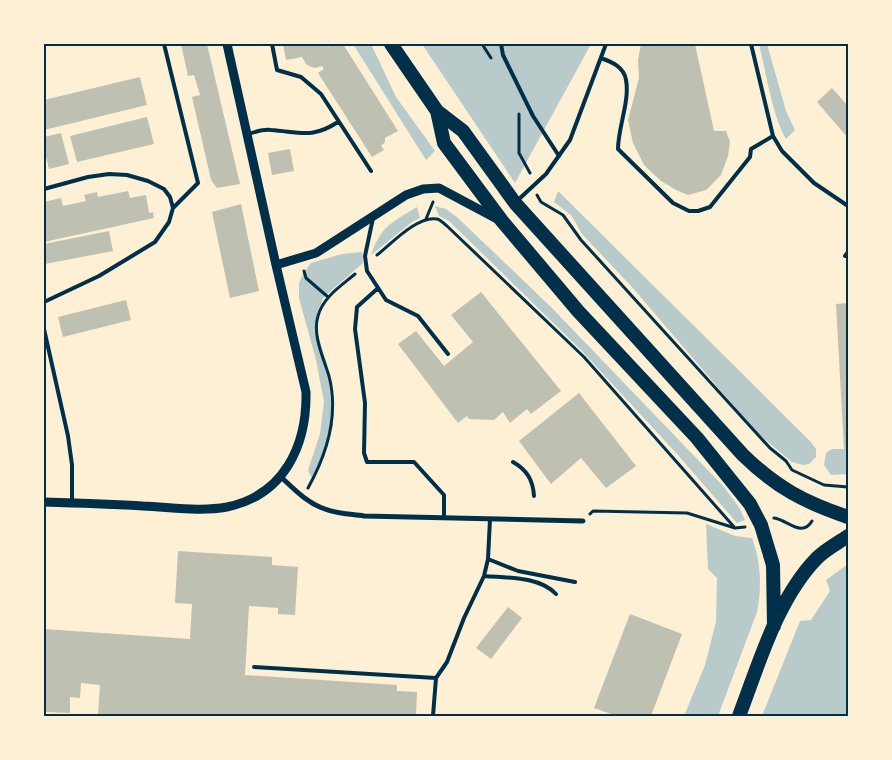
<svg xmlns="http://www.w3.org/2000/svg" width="892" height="760" font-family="Cabin,sans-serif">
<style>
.green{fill:#b9caca}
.building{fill:#bec0b2}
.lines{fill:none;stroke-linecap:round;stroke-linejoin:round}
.path{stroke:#003049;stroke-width:3}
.service{stroke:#003049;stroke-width:4}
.minor{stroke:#003049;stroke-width:5}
.tertiary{stroke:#003049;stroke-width:9}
.trunk{stroke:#003049;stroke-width:14}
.neatline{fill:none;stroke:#003049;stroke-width:2}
</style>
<rect width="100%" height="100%" fill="#fdf0d5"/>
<path class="green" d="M353,44H371L396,97L435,151L426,160Z
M422,44H591L515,183Z
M759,44H767L786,111L795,130L786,139C772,114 766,72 759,44Z
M558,191L810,441L816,449V457L809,464L803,465L792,462L756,432L632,287L582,234L571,215L554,202Z
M435,206L446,209L458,218L552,308L724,487L739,507L745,520L737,523L677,454L581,350L449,221L439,216Z
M417,207L420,218L412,222L371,255C381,226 392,222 417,207Z
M362,252L363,263L324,297L317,313L318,335L328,368L333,425L328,444L312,479L308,470L320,434L324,402L316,360L299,298V283L303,274L311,263L342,254Z
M832,449H848V474L831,475L824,465L826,453Z
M706,524L735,536L752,538C761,562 762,587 757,612L718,716H684L705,665L716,622L717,578L708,569Z
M848,564V716H762L800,621L811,620L830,591L826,580Z"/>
<path class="building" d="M181,44H207L240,184L217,188L211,180L192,97L200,95L194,75L188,76Z
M283,44H326L328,47L333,44H343L398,131L385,138V142L381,146L384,150L372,157L318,73L324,69L322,66L315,68L309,66L306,64L302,57L286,60Z
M641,44H695L714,131H726L730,142L728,156L721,175L706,190L688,195L676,190L661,181L644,165L633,143L628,120L639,78L638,60Z
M140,77L147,105L44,130V100Z
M832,88L848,106V138L817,102Z
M147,117L154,144L77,162L70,136Z
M61,133L69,164L49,169L44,148V137Z
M290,149L294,171L272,175L268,153Z
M128,191L130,198L146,195L149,213L153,212L154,218L44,242V202L61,198L63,206L86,201L84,195L97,192L98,197Z
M241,204L259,291L230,298L212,212Z
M109,231L113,251L45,264L44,244Z
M481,292L561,391L531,414L527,409L510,423L503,412L494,420L469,419L467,416L458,423L398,344L416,331L444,366L473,342L451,315Z
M126,300L131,320L63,337L58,317Z
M848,303V449H844L836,304Z
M579,393L636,466L606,488L581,458L551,484L519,441Z
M178,551L272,557V565L298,567L295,615L278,614V608L249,606L245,675L397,685V691L417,692L416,716H98L100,685L81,683L80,698L70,697V713L44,712V629L190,639L192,604L175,603Z
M508,607L522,618L491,659L476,648Z
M630,614L682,634L651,716H617L594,708Z"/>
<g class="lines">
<path class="path" d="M482,44L491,58
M519,114V153L530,173
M537,195L541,202L563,215L581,240L770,448L786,461L792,470L824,485L848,487
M426,219L433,202
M377,255C391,244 418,215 437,219C441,220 444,224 447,226L584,357L735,528
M304,271L306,278L328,297
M308,488C327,454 339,415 329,376C324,359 312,335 318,316C323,297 341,286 355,274
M590,514L593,511L687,513L735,528L745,527
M774,518C788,520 802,538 812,521"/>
<path class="service" d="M164,44L198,183L173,208
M272,44L277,70L301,77L321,94L371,171
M501,44L503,55L533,116L559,156
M751,44L773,136L782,151L814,183L848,206
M601,58C612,62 624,67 626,80C630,100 618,128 618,149L673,203L689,211H698L710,207L750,157L751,149L773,136
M248,134C255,132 263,129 271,130C300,132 312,139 338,122
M44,189L88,177L109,174L127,175L148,181L164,189L170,197L173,208L169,222L155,242L99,276L44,302
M518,200L546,174L570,140L606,44
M373,218L365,256L367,271L386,300L418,316L448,354
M845,256L848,252
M377,289L357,307L355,329L365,403L364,453L367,462H414L444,495V518
M44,329L68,436L72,465V503
M513,462C527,470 533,480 534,496
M488,559L518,571L575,582
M484,576C507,578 539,576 556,594
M254,667L436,678
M433,716L436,678L447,662L464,618L484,576L488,559L490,519"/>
<path class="minor" d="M280,476C294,489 307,503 325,509C337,514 351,514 364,516L583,521"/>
<path class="tertiary" d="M276,265L316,253L406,195L423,189L439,188L499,220
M44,502C77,503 110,504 143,506C170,507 200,512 227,507C284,495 307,446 306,392L276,265L227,44"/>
<path class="trunk" d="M391,44L437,111L463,131L515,203L743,455C777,488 804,502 848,517
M437,111L444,143L502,221L578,311L697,438L750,504L761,525L773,565L774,626
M739,716C759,664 777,599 817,558C826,549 838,543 848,536"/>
</g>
<rect width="892" height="760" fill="none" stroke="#fdf0d5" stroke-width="90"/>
<rect x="45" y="45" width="802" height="670" class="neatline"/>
</svg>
